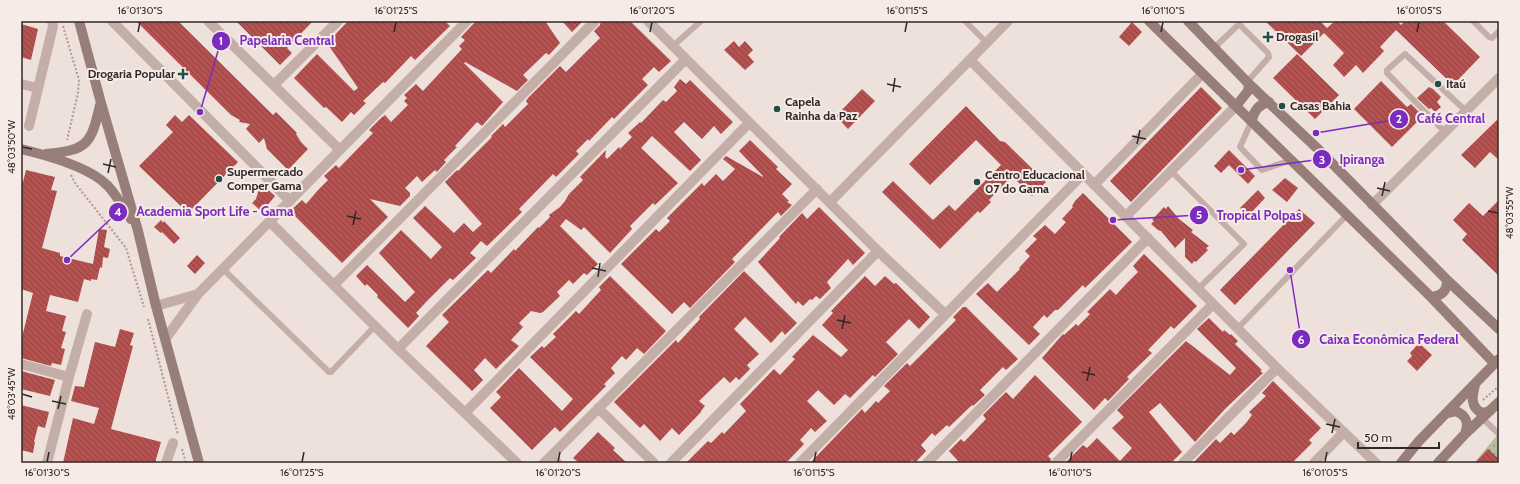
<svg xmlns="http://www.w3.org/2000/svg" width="1520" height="484" font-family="Cabin,sans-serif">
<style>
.park{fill:url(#park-dots)}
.building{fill:url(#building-back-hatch)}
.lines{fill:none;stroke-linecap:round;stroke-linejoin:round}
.path{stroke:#b09892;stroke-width:2;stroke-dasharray:2 2;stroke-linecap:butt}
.lane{stroke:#c4aea8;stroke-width:6}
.street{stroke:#c4aea8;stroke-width:10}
.secondary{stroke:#987e79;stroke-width:10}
.ticks{fill:none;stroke:#322827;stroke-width:1.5}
.poi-dot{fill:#224e47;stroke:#f6ebe6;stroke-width:1.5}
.labels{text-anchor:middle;stroke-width:4;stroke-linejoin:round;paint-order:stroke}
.poi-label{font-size:12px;font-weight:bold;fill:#322827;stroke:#f6ebe6;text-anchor:start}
.leader{fill:none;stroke:#7b2cbf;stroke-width:1.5}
.callout-dot{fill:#7b2cbf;stroke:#f6ebe6;stroke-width:1.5}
.mark-label{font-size:12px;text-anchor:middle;font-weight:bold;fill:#fff}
.callout-label{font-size:13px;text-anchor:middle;font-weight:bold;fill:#7b2cbf;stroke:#f6ebe6;stroke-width:4;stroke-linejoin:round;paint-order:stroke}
.neatline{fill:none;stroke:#322827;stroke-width:1.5}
.ticks-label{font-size:10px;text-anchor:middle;fill:#322827}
</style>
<defs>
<pattern id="park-dots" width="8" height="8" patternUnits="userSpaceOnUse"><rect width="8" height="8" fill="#b7bb9c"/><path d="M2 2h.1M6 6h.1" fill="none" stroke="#95987f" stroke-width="1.8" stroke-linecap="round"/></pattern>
<pattern id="building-back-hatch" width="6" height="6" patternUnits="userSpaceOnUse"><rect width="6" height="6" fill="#b7514f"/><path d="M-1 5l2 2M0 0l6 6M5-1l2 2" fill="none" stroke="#954342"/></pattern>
</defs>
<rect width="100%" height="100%" fill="#eee0da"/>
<path class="park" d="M1499,433V463H1474Z"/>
<path class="building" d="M136,21H178L273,115L276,112L297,133L296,134L301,142L308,149L288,170L267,149L264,138L259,143L246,129L250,124L239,122L240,120L231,115Z
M236,21H313L287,48L292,53L280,65Z
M348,21H445L450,26L415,60L411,56L385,83L383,82L363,101L366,103L354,115L351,112L342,122L326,107L324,108L294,78L317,54L354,91L358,88L327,43Z
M476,21H545L560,43L549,55L546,53L523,75L528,80L517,91L465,62L464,63L503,102L482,126L477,122L455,146L457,147L444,160L446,162L437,172L435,170L422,182L417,176L405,188L410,193V196L400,206L370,199L388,217L342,263L290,211L302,200L306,204L319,189L328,180L324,176L336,165L339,168L373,133L369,130L381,118L385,115L391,122L408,105L404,101L407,98L404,95L416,84L423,91L462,49L459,46L465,40L461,37Z
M562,21H583L572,32Z
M601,21H630L671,61L659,72L654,67L642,79L648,85L614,119L612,117L589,141L588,139L576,151L579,154L556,177L553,174L519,209L522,212L487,246L481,241L470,253L476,258L453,280L450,278L427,301L416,313L419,316L408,328L377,297L378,295L367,284L365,286L356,276L367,265L405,302L415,292L379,253L401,230L431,259L442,247L413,218L425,206L454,233L464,223L473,232L482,224L445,182L457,170L458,171L492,137L491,136L503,124L505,127L528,104L526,101L528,98L560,66L566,72L600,38L594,31L600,25Z
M1265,21H1320L1327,28L1335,21H1397L1401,25L1405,21H1443L1480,57L1453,85L1396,30L1380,47L1384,51L1363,73L1356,65L1344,77L1333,65L1344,53L1324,33L1301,56Z
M1132,22L1142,32L1129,46L1119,37Z
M21,24L38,29L31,60L21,57Z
M734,41L739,47L745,41L753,50L748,55L754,62L745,70L724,50Z
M1297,54L1339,95L1315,119L1273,78Z
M680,79L686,84L690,80L733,122L721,134L714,126L702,139L684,122L674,132L701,160L690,171L652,136L641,148L678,183L655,205L653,203L630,226L632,229L610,253L584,227L581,230L566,219L560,226L598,264L587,275L584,273L573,284L569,280L557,292L560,296L543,312L540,313L531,311L519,323L523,327L511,340L519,346L496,369L485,358L474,370L483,380L472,391L426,346L449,322L442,315L488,270L491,273L514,249L515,251L538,227L539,228L550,217L549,215L560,207L565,201L569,194L583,180L580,177L606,150L605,158L606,157L607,159L619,147L620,149L632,137L628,133L640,122L641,123L663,100L666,102L677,91L674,87Z
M1381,81L1407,107L1411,104L1423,116L1392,147L1354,109Z
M1201,87L1222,108L1131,202L1110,181Z
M1429,87L1433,89L1441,97L1437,102L1441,107L1435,112L1431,108L1429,109L1417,98Z
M862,89L875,101L848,129L836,116Z
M966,106L1000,141L1005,142L1046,182L1032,196L1012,176L989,200L991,202L980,213L978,211L940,249L882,192L893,181L933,220L949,205L955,211L1001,165L976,140L930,185L909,164Z
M175,115L182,122L189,115L238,162L188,213L139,166L173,132L166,125Z
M1499,118V160L1490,152L1475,168L1461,155Z
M750,140L778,167L776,169L792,184L782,194L789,201L787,202L792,205L781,216L778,212L732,259L735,262L690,308L684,302L672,314L621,264L656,229L659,232L670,221L667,218L702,183L704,186L716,174L723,181L735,169L723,159L726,156L763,177V176L739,151Z
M1229,150L1255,176L1248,184L1229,165L1221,173L1214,166Z
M26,170L55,177L51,190L57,191L42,248L60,253V256L93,264L99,229L107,230L104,247L110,249L108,258L103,257L102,268L100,267L97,280L91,279V281L84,279L78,302L50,295L46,311L66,316L62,331L66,332L61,348L65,349L61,365L52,363L51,366L21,358V341L33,293L21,289V182H23Z
M1285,178L1298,188L1287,202L1272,190Z
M262,188H266L275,196L262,212L252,203L256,199L259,189Z
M1258,190L1265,198L1248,216L1240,208Z
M1083,193L1132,242L1085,288L1083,285L1058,310H1055L1047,318L1044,315L1033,327L1040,334L1029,345L976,294L988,283L997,292L1020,269L1019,268L1030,256L1025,251L1037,239L1033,236L1045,225L1055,234L1066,222L1062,219L1073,207L1072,206L1075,201Z
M1499,200V276L1462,240L1467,234L1453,220L1469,203L1483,216Z
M1168,206L1179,219L1193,230L1191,232L1209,246L1206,248L1208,250L1196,262L1194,261L1192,264L1185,257V238L1175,248L1161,231L1158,230L1151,224L1154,221L1152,220L1164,207L1166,209Z
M819,207L865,253L853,265L848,259L827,282L831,288L820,299L816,296L812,300L810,299L803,306L798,301L796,304L758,262L780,238L779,237L802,213L807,219Z
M1299,209L1315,223L1235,305L1220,290Z
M161,220L163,223L164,221L180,238L174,244L162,232L161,233L154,227Z
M1144,254L1197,306L1174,329L1171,326L1148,350L1152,353L1127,377L1129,379L1108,401L1105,398L1094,410L1042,358L1063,334L1064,335L1076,324L1078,326L1090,314L1087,312L1110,289L1116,295L1127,283L1138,272L1133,266Z
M197,255L205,263L195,274L187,266Z
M744,271L797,323L785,335L782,331L771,343L745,317L734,329L759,354L747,365L750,369L739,380L736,377L730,383L724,377L699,401L705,406L701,411V412L679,435L672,428L660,441L644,424L640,428L614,402L676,340L678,343L700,319L699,317Z
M610,276L666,331L644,354L637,348L626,360L622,356L611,368L615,373L604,384L606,386L560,432L555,427L532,450L490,408L501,397L496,392L519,368L562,411L573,399L530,357L542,346L544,348L556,337L553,334L576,311L579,314L601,290L599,287Z
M865,276L875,286L885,276L894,284L896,283L930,317L919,329L909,319L886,342L898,354L875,377L873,375L850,398L845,394L834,405L818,390L807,401L827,421L815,432L811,428L800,440L804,444L786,463H686L708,441L711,443L722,432L724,434L746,411L740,404L774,369L780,375L795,359L792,357L813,335L841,357L848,350L822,325L833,313L831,311Z
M963,307H966L1018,359L1006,370L1003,367L980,390L985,395L973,406L972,405L949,427L947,425L935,436L932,433L921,445L926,451L915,463L912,460L909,463H810L862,409L865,413L876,401L878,403L890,391L884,386L907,363L910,366L956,320L953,317Z
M1209,318L1223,332L1224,330L1230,335L1231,334L1238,341L1235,344L1262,370L1260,371L1263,373L1225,409L1195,442L1160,403L1149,412L1182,452L1171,463H1065L1083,445L1087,448L1097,438L1120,461L1132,448L1112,428L1124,417L1117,410L1186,341L1230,375L1236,368L1197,329Z
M120,329L134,333L130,345L133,346L111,429L161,442L155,463H63L73,418L94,424L99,408L71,401L75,386L84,387L95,342L115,347Z
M1419,343L1432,355L1417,371L1407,361L1412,356L1410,353Z
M21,371L55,380L50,396L21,389Z
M1035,375L1082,422L1048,456L1051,459L1050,463H960L949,451L961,439L964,442L986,419L983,415L1006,392L1013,399Z
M1273,381L1321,428L1309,440L1312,443L1292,463H1193L1216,439L1220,443L1231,432L1234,435L1246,423L1252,415L1249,412L1266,396L1262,393Z
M21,405L49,412L45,428L38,426L34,442H35L33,453L21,450Z
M598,432L615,448L613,450L627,463H579L573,458Z
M1488,449L1499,459V463H1475Z"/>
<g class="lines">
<path class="path" d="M63,26L79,80L78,93L67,140
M71,175L75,183L126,248L144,307
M148,319L178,435
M1483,400L1499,386
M182,449L186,463"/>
<path class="lane" d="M965,21L987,43
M1473,21L1489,37L1492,38L1499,31
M673,46L701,21
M1215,47L1237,26L1240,25L1268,53L1269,57L1248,81
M1252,120L1240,147L1262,170L1291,160
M1445,132L1387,73V70L1405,54L1466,111
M1171,171L1244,244L1198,289
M223,269L329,372H331L375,326
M1238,328L1347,215
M1482,418L1499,434
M551,455L560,463"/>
<path class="street" d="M112,21L290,201
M208,21L340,150
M648,21L878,251L945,314
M970,60L1277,368L1376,463
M21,84L38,88
M274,85L338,21
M29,126L53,26L52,21
M1094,185L1202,74
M830,202L1008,21
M1372,205L1499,78
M1126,216L1236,106
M270,222L398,349L517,463
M334,285L595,21
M156,306L198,294
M166,338L198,294L467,21
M398,349L686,59
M21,364L69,377L87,314
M598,408L654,463
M465,413L749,123
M47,463L69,377
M166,463L173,443
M544,463L817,189
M671,463L878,251
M800,463L1083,174
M927,463L1148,238
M1056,463L1213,304
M1183,463L1277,368
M1314,463L1344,432"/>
<path class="secondary" d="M79,21L101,103L138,231L156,306L199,463
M1149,21L1431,297L1494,363
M1188,21L1249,84L1319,150L1447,280L1499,329
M1236,106L1248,91L1249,84
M1252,120C1254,111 1259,104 1269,102
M21,149C46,155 90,167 108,186C117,196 124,208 131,219
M46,154C87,150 91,145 100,105
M1431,297C1442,296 1447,291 1447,280
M1475,385C1472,396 1470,407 1482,413L1490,411
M1447,413L1456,411C1467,416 1469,423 1465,434
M1401,463L1419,441L1499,359
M1438,463L1465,434L1499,402"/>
</g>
<path class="ticks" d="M138,32L140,22M394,32L396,22M650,32L652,22M905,32L907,22M1161,32L1163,22M1417,32L1419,22M887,84L901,87M893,92L895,78M1132,136L1146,139M1137,144L1140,130M22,147L32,149M103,164L116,167M108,173L111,159M1377,188L1390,191M1382,196L1385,182M1488,211L1498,213M347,216L361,219M353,225L356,211M592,268L606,271M598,277L600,263M837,320L851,323M842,329L845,315M1082,372L1095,375M1087,381L1090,367M22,394L32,397M52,401L66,404M58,409L61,396M1326,424L1340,427M1332,433L1335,419M47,462L49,452M302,462L304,452M558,462L560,452M814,462L816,452M1070,462L1072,452M1325,462L1327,452"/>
<g class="poi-dot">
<path d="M1266 31h4v4h4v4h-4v4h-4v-4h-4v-4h4z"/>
<path d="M181 68h4v4h4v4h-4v4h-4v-4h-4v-4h4z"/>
<circle cx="1438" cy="84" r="4"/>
<circle cx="1282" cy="106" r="4"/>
<circle cx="777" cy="109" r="4"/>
<circle cx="219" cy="179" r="4"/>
<circle cx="977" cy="182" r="4"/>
</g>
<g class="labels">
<g class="poi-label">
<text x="1276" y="41">Drogasil</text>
<text x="175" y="78" text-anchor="end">Drogaria Popular</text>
<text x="1446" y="88">Itaú</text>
<text x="785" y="106">Capela<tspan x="785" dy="14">Rainha da Paz</tspan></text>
<text x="1290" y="110">Casas Bahia</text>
<text x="227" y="176">Supermercado<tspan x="227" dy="14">Comper Gama</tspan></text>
<text x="985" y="179">Centro Educacional<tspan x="985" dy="14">07 do Gama</tspan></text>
</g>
</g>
<path class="leader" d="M200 112L221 41M1316 133L1399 119M1241 170L1322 159M67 260L118 212M1113 220L1199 215M1290 270L1301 339"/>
<g class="callout-dot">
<circle cx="200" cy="112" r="4"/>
<circle cx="1316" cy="133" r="4"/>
<circle cx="1241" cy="170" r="4"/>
<circle cx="67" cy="260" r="4"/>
<circle cx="1113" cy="220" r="4"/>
<circle cx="1290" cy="270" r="4"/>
<circle cx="221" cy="41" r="10"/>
<circle cx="1399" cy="119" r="10"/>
<circle cx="1322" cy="159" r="10"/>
<circle cx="118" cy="212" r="10"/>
<circle cx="1199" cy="215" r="10"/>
<circle cx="1301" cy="339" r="10"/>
</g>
<g class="mark-label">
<text x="221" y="45">1</text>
<text x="1399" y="123">2</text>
<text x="1322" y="164">3</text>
<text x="118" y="216">4</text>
<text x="1199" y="219">5</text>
<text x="1301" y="344">6</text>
</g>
<g class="callout-label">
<text x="287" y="45">Papelaria Central</text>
<text x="1451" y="123">Café Central</text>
<text x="1362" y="164">Ipiranga</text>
<text x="215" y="216">Academia Sport Life - Gama</text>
<text x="1259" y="220">Tropical Polpas</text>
<text x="1389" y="344">Caixa Econômica Federal</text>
</g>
<rect width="1520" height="484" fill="none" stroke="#f6ebe6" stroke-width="44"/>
<path d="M1358 442v6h81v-6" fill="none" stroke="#322827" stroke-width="2"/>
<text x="1364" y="442" font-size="12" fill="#322827" stroke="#f6ebe6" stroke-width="3" paint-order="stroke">50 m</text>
<rect x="22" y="22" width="1476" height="440" class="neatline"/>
<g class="ticks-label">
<text x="140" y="14">16°01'30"S</text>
<text x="396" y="14">16°01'25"S</text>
<text x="652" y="14">16°01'20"S</text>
<text x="907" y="14">16°01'15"S</text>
<text x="1163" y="14">16°01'10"S</text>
<text x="1419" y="14">16°01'05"S</text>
<text transform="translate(11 147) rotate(-90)" y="4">48°03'50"W</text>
<text transform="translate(1509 213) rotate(-90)" y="4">48°03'55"W</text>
<text transform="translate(11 394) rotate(-90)" y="4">48°03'45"W</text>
<text x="47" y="476">16°01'30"S</text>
<text x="302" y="476">16°01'25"S</text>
<text x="558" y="476">16°01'20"S</text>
<text x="814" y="476">16°01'15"S</text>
<text x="1070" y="476">16°01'10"S</text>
<text x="1325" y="476">16°01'05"S</text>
</g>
</svg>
